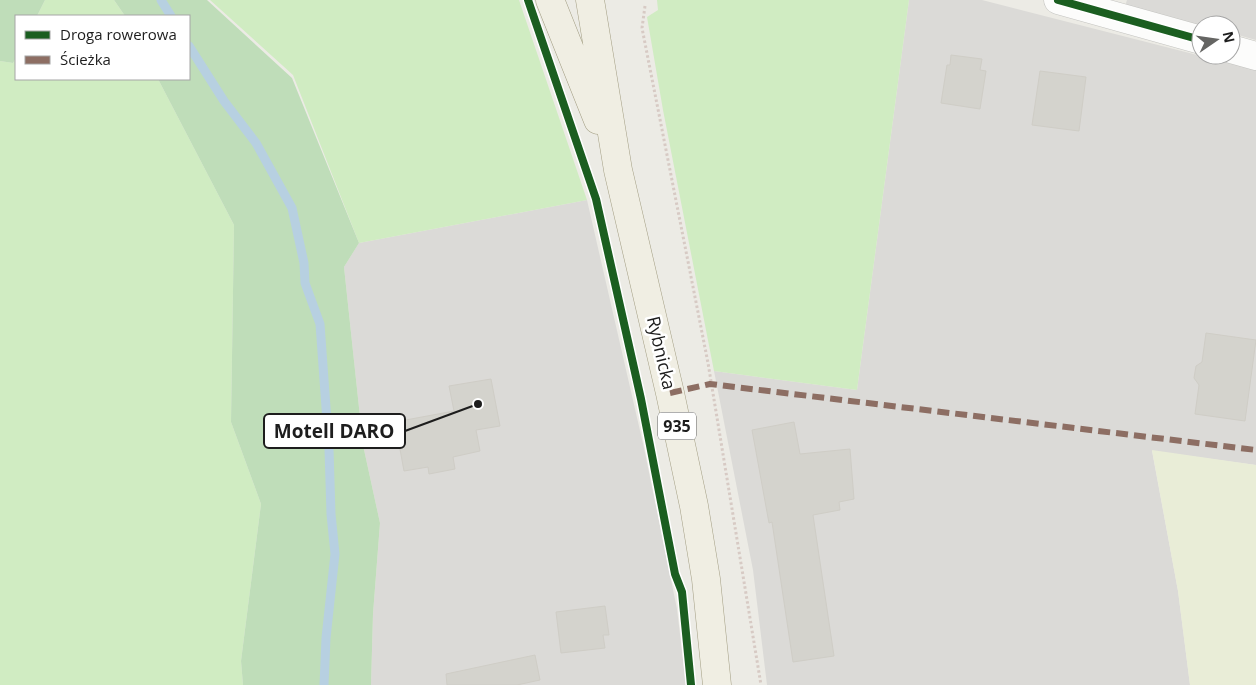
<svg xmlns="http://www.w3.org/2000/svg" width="1256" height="685" font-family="'Open Sans',sans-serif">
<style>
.residential{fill:#dbdad7}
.farmland{fill:#e9edd7}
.grass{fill:#d0ecc2}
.forest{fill:#bfddb9}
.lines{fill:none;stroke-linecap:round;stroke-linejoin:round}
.stream{stroke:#b7d0e1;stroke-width:9}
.building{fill:#d4d3cd;stroke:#cfcdc6}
.minor-casing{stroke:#c4c4c1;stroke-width:29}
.major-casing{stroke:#a29d82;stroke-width:29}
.path{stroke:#d7cac4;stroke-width:3;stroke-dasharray:2.5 2.5;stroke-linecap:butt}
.minor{stroke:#fcfcfb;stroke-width:28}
.major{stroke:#f0eee3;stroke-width:28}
.quiet{stroke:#8d6e63;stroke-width:6;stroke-dasharray:12 6;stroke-linecap:butt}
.cycleway-casing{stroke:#fff;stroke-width:11}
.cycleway{stroke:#1b5e20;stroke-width:8}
.labels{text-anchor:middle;stroke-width:5;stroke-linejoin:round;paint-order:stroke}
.shield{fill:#fff;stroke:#616161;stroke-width:1}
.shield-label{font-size:16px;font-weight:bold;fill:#1d1d1d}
.street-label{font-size:18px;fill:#1d1d1d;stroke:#fff}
.leader{fill:none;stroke:#1d1d1d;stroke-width:2}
.callout-dot{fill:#1d1d1d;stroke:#fff;stroke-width:2}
.callout{fill:#fff;stroke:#1d1d1d;stroke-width:2}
.callout-label{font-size:19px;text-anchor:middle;font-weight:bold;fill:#1d1d1d}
</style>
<rect width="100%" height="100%" fill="#ecebe5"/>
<path class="residential" d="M909,0H982L1256,70V465L1152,451L1178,591L1190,685H767L753,570L714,371L857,390Z
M1127,0H1256V40L1231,33V25L1201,26L1125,6Z
M587,200L644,448L677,609L686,685H371L373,614L380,523L363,445L344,267L359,243Z"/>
<path class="farmland" d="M1152,450L1256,465V685H1190L1178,591Z"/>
<path class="grass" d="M45,0H114L125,16H37Z
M210,0H519L587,200L359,243L293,75Z
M657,0H909L857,390L714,371L663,110L647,17L658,10Z
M16,58V79H158L234,225L231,422L261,504L241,661L243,685H0V61L13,63Z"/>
<path class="forest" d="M0,0H45L37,16H16V58L13,63L0,61Z
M114,0H207L292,78L359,243L344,267L363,445L380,523L373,614L371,685H243L241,661L261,504L231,422L234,225L158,79H189V16H125Z"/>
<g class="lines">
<path class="stream" d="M161,0L171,16
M189,46L224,101L256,143L292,208L304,263L305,283L320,324L329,449L331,514L335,554L326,638L324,685"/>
</g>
<path class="building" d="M951,55L982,59L980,70L986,71L980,109L941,103L947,65H950Z
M1040,71L1086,77L1079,131L1032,125Z
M1206,333L1256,340L1245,421L1195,414L1199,385L1194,378L1196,366L1202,362Z
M491,379L500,426L476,430L480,451L453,457L455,469L429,474L428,467L404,471L395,422L454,411L449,386Z
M794,422L800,454L850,449L854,499L839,502L840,510L813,515L834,656L793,662L772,522L769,523L752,430Z
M605,606L609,635H603L605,648L561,653L556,612Z
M535,655L540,680L517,685H447L446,674Z"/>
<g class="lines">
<defs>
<path id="minor" d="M1058,0L1201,40
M1231,49L1256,56"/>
<path id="major" d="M550,0L598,120
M590,0L618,170L670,393L694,506L706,579L717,685"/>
</defs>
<use href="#minor" class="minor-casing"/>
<use href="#major" class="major-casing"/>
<path class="path" d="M645,6L642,28L708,363L761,685"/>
<use href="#minor" class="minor"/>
<use href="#major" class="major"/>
<path class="quiet" d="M670,393L710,384L1256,450"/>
<defs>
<path id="cycleway" d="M528,0L596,199L641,399L675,574L682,592L691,685
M1058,0L1201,40"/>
</defs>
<use href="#cycleway" class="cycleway-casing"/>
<use href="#cycleway" class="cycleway"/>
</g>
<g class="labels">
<rect class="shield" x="658" y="412.5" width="38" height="27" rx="4"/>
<g class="shield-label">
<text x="677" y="432">935</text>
</g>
<g class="street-label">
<text transform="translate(661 353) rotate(77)" y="6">Rybnicka</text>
</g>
</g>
<path class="leader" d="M478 404L405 431"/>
<circle class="callout-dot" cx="478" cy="404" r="5"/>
<rect class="callout" x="264" y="414" width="141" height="34" rx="5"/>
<g class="callout-label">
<text x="334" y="438">Motell DARO</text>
</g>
<rect x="15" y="15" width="175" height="65" fill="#ffffff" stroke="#a5a5a5"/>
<rect x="25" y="31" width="25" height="8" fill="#1b5e20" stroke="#a5a5a5"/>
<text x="60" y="40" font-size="15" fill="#1d1d1d">Droga rowerowa</text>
<rect x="25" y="56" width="25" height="8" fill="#8d6e63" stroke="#a5a5a5"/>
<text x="60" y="65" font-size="15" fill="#1d1d1d">Ścieżka</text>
<g transform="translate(1216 40) rotate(77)"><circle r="24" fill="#ffffff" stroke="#a5a5a5"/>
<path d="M0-4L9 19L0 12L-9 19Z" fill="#656563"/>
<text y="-8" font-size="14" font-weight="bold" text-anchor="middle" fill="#1d1d1d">N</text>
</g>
</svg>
